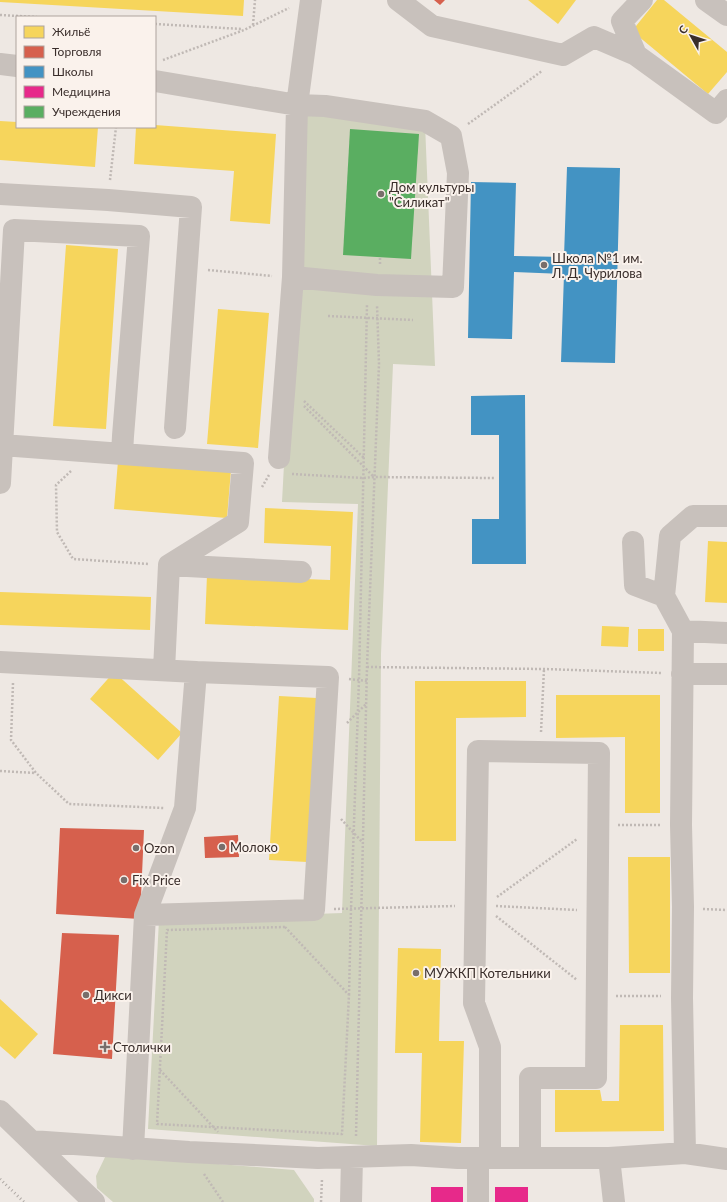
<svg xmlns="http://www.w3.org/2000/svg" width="727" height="1202" font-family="Lato,sans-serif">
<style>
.green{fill:#d1d3be}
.homes{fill:#f6d55c}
.shops{fill:#d6604d}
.schools{fill:#4393c3}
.health{fill:#e7298a}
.public{fill:#5aae61}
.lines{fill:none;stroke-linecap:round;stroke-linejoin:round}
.path{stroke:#c0b9b5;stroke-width:2.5;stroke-dasharray:2 2;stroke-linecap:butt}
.minor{stroke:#c8c1bc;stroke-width:22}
.rail{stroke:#b0aaa6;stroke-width:3;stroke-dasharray:1 3;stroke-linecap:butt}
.poi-dot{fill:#786e6b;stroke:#faf2ec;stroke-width:1.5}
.labels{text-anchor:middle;stroke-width:4;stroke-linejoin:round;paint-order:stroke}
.poi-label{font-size:13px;fill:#392d2a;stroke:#faf2ec;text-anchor:start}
</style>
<rect width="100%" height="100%" fill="#eee8e3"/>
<path class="green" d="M303,110L425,124L435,366L393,364L381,654L377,1146L148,1129L159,920L342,913L358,504L282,502Z
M106,1155L294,1170L314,1199V1202H113L97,1188L96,1176Z"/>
<path class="homes" d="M0,0H244L243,16L0,2Z
M528,0H576L558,24Z
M657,0H664L727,52V72L708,94L632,31Z
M0,121L17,122V127H98L95,167L0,160Z
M155,125L276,134L270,224L230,221L234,171L134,164L136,127H155Z
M66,245L118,249L106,429L53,426Z
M218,309L269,313L258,448L207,444Z
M118,461L231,470L227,518L114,509Z
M265,508L353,512L348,630L205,624L207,575L330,580L331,546L264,543Z
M708,541L727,542V603L705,602Z
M0,592L151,597L150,630L0,625Z
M602,626L629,627L628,647L601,646Z
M638,629H664V651H638Z
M114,672L182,733L158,760L90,699Z
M415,681H526V717L456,718V841H415Z
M556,695H660V813H625V737L556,738Z
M279,696L317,698L307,862L269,860Z
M628,857H670V973H629Z
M398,948L441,949L439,1041H464L461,1143L420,1142L422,1053H395Z
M0,999L38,1034L15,1059L0,1046Z
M620,1025H663L664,1131L555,1132V1090H600L602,1101H619Z"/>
<path class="shops" d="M434,0H445L440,5Z
M60,828L144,830L140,919L56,914Z
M238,835L239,857L205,858L204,837Z
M62,933L119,935L112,1059L53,1054Z"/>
<path class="schools" d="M567,167L620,168L615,363L561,362L564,274L514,272L512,339L468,338L471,182L516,183L514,256L564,257Z
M525,395L526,564H472V519H499V435H471V396Z"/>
<path class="health" d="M431,1187H463V1202H431Z
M495,1187H528V1202H495Z"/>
<path class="public" d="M350,129L419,134L411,259L343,255Z"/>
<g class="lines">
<path class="path" d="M0,15L37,17
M155,24L242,29
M253,25L255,0
M163,60L244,30L289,8
M468,124L542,71
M110,180L116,127
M380,264V257
M208,270L272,276
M328,316L413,320
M304,401L364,458
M304,406L374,477
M71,471L56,485L57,532L73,559L149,564
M292,474L363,478L374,477L494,478
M262,487L269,475
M367,667L544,669L662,673
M349,679L367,681
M13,683L11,740L36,773L69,804L164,808
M347,723L366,704
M541,732L544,669
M0,771L35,773
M341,819L363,843
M618,825H661
M497,897L577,839
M496,906L577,910
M334,909L455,906
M703,909L727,910
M496,916L577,980
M285,927L349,995L342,1134L157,1124L167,930Z
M349,995L351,909L359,680L367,304
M616,996H661
M160,1070L218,1132
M356,1136L367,667L379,364L377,305
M204,1174L223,1202
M321,1202L322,1179"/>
<path class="minor" d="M398,0L432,26L563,55L594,37L636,55
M642,0L622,21L636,55L716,113L727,100
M706,0L727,15
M0,64L17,66
M155,81L297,105L325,106L425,121L451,136L458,173L453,287L377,285L293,277L297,105L311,0
M0,194L108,200L191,207L175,428
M2,445L243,463L238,522L169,565
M279,458L293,277
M0,483L14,230L139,236L123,436L122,454
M633,542L635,585L664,596
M683,631L727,633
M0,662L196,672L185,808L145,915L133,1149
M164,670L169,565L301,572
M682,674H727
M145,915L314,910L328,677L196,672
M0,1111L94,1202
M31,1141L189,1152L318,1158L411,1155L458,1158H609L685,1153L727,1159
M685,1153L682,998L683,907L681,825L683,631L664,596L670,536L693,516H727
M490,1158V1047L474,1003L478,751L599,753L596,1078H530V1158
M609,1158L614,1202
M351,1202L352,1157
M478,1202V1158"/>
<path class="rail" d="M0,1179L24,1202"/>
</g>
<g class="poi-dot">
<circle cx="381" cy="194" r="4"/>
<circle cx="544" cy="265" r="4"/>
<circle cx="222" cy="847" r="4"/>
<circle cx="136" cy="848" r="4"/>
<circle cx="124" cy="880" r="4"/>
<circle cx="416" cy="973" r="4"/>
<circle cx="86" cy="995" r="4"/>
<path d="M103 1041h4v4h4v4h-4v4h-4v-4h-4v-4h4z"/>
</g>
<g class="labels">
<g class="poi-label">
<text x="389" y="192">Дом культуры<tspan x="389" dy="15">"Силикат"</tspan></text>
<text x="552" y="263">Школа №1 им.<tspan x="552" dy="15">Л. Д. Чурилова</tspan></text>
<text x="230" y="852">Молоко</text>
<text x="144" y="853">Ozon</text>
<text x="132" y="885">Fix Price</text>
<text x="424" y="978">МУЖКП Котельники</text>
<text x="94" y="1000">Дикси</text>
<text x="113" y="1052">Столички</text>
</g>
</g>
<rect x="16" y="16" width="140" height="112" fill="#faf2ec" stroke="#ada39e"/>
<rect x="24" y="26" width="20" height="12" fill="#f6d55c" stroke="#ada39e"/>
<text x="52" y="36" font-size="12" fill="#392d2a">Жильё</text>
<rect x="24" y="46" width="20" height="12" fill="#d6604d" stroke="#ada39e"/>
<text x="52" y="56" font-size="12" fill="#392d2a">Торговля</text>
<rect x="24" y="66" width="20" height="12" fill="#4393c3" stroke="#ada39e"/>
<text x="52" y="76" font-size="12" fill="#392d2a">Школы</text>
<rect x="24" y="86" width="20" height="12" fill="#e7298a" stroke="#ada39e"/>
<text x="52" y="96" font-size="12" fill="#392d2a">Медицина</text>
<rect x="24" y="106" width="20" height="12" fill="#5aae61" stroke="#ada39e"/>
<text x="52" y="116" font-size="12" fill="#392d2a">Учреждения</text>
<g transform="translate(691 36) rotate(309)" stroke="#faf2ec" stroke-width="3" paint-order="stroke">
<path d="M0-3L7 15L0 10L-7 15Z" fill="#392d2a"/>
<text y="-6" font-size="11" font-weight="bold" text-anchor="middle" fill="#392d2a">С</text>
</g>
</svg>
